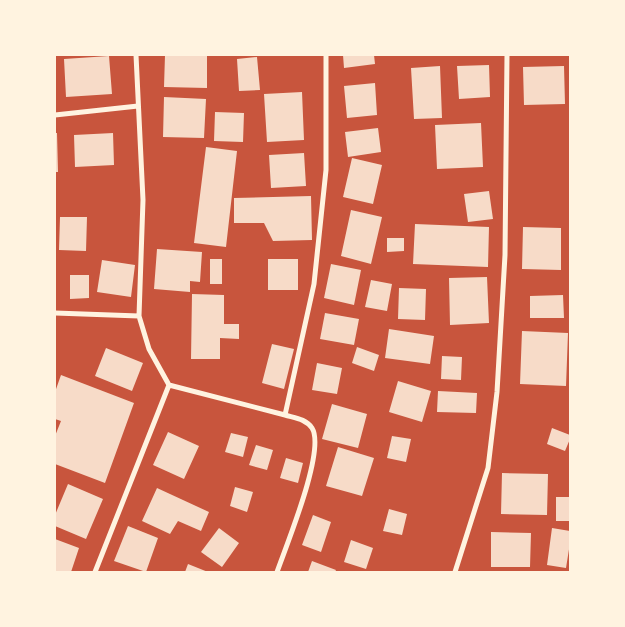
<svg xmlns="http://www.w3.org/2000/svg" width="625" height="627" font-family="'Fira Sans Condensed',sans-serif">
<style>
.building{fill:#f7dbc8}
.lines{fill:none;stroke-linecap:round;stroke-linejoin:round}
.minor{stroke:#fff3e0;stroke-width:5}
</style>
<rect width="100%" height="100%" fill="#c8553d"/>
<path class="building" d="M165,55H207V88L164,87Z
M343,55H374L375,64L344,68Z
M109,56L112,94L66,97L64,59Z
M257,57L260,90L239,91L237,59Z
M489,65L490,97L459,99L457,66Z
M440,66L442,118L414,119L411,68Z
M564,66L565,104L524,105L523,67Z
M375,83L377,115L347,118L344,86Z
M302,92L304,140L267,142L264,94Z
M164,97L206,99L204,138L163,137Z
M215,112L244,113L243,142L214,141Z
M481,123L483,167L437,169L435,125Z
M378,128L381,152L348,157L345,132Z
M55,133H57L58,172H55Z
M113,133L114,165L75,167L74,135Z
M206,147L237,151L226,247L194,243Z
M304,153L306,186L271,188L269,155Z
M352,158L382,165L373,204L343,197Z
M489,191L493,219L468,222L464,194Z
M311,196L312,240L273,241L264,223H234V198Z
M351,210L382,217L371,264L341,256Z
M60,217H87L86,251L59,250Z
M415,224L489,227L488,267L413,264Z
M523,227L561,228V270L522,269Z
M387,238H404V251L387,252Z
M157,249L202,252L200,282L190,281V292L154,289Z
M210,259H222V284H210Z
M268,259H298V290H268Z
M102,260L135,265L131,297L97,292Z
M331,264L361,270L354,305L324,298Z
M70,275H89V298L70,299Z
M487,277L489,323L450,325L449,278Z
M371,280L392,284L387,311L365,307Z
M399,288L426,289L425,320L398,319Z
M192,294L224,295V324H239V339L220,338V359H191Z
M563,295L564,318H530V296Z
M325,313L359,319L354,345L320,339Z
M389,329L434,336L430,364L385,358Z
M522,331L568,333L566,386L520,384Z
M272,344L294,349L284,389L262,383Z
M357,347L379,355L374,371L352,363Z
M106,348L143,363L132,391L95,376Z
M442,356L462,357L461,380L441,379Z
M317,363L342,368L337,394L312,390Z
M61,375L134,403L105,483L55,464V436L61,421L55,419V392Z
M398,381L431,391L422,422L389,412Z
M438,391L477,393L476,413L437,412Z
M332,404L367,414L358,448L322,439Z
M552,428L570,435V439L565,451L547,444Z
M168,432L199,446L184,479L153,465Z
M231,433L248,437L243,457L225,452Z
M392,436L411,439L406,462L387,458Z
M256,445L273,450L267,470L249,465Z
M338,447L374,458L362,496L326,486Z
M286,458L303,463L298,483L280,478Z
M502,473L548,474L547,515L501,514Z
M68,484L103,499L86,539L55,526V515Z
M235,487L253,492L247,512L230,506Z
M157,488L209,512L201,531L178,521L170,534L142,521Z
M556,497H570V521H556Z
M389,509L407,514L402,535L383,531Z
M313,515L331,522L321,552L302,545Z
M128,526L158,538L146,572L114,561Z
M219,528L239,543L222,567L201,552Z
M552,528L570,531V543L566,568L547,565Z
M491,532L531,533L530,567H491Z
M55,539L79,548L71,572H55Z
M351,540L373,548L366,569L344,562Z
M312,561L336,570L335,572H308Z
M188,564L208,572H185Z"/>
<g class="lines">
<path class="minor" d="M136,55L143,200L139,316
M55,115L138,106
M55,313L139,316L149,349L169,385L285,415
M95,572L169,385
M277,572C286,546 326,450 312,428C306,419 295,418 285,415L314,284L326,170V55
M455,572L488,468L497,392L505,255L507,55"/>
</g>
<rect width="625" height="627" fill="none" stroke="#fff3e0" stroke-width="112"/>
</svg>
